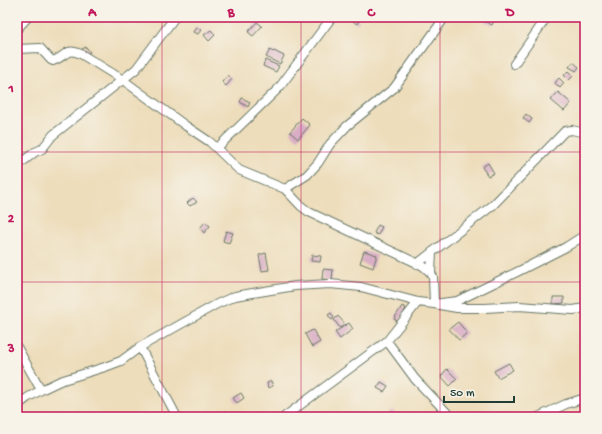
<svg xmlns="http://www.w3.org/2000/svg" width="602" height="434" font-family="'Gochi Hand',sans-serif">
<style>
.building{fill:#d9adc5}
.lines{fill:none;stroke-linecap:round;stroke-linejoin:round}
.minor-casing{stroke:#677563;stroke-width:10}
.minor{stroke:#fff;stroke-width:8}
.grid{fill:none;stroke:#c2185b;stroke-width:1;stroke-opacity:0.55}
.neatline{fill:none;stroke:#c2185b;stroke-width:1.5}
.grid-label{font-size:13px;text-anchor:middle;font-weight:bold;fill:#c2185b}
</style>
<rect width="100%" height="100%" fill="#f7f3e8"/>
<filter id="ink" filterUnits="userSpaceOnUse"><feTurbulence type="fractalNoise" baseFrequency=".025" numOctaves="2"/><feDisplacementMap in="SourceGraphic" scale="8" xChannelSelector="R" yChannelSelector="G"/><feConvolveMatrix kernelMatrix="1 2 1 2 8 2 1 2 1" color-interpolation-filters="sRGB"/></filter>
<filter id="wash" filterUnits="userSpaceOnUse"><feTurbulence type="fractalNoise" baseFrequency=".012" numOctaves="4" result="noise"/><feDisplacementMap in="SourceGraphic" scale="16" xChannelSelector="R" yChannelSelector="G"/><feGaussianBlur stdDeviation="0.9" result="paint"/><feColorMatrix in="noise" values="0 0 0 0 0 0 0 0 0 0 0 0 0 0 0 0 0 1.4 0 .05"/><feComposite in="paint" operator="in"/></filter>
<g filter="url(#wash)">
<rect width="100%" height="100%" fill="#edddbb"/>
<g id="blocks">
<path class="building" d="M486,17H496L492,25L484,21Z
M355,18L359,21L357,24L353,21Z
M257,22L262,26L253,36L248,32Z
M196,27L201,30L198,34L193,32Z
M211,30L215,35L209,41L204,35Z
M585,31V41L580,38Z
M86,47L90,52L86,54L82,49Z
M270,50L273,52L274,51L284,56L280,64L266,57Z
M265,60L279,66L276,72L263,66Z
M573,62L579,67L576,71L569,67Z
M568,71L573,76L569,80L564,75Z
M228,75L232,79L226,86L222,82Z
M559,78L564,83L560,88L555,83Z
M558,92L571,103L564,111L551,100Z
M242,98L250,102L248,107L240,102Z
M526,114L532,119L529,123L523,118Z
M302,118L310,125L298,139L290,132Z
M488,163L494,173L488,176L482,167Z
M193,198L197,202L190,206L187,203Z
M205,222L210,226L204,233L200,228Z
M378,225L382,227L378,235L374,233Z
M226,231L233,233L229,243L223,241Z
M364,251L377,255L373,268L360,263Z
M266,253L269,270L262,271L259,255Z
M312,255L321,256L320,262L311,261Z
M323,269L333,270L332,280L322,279Z
M553,297H564V303L553,304Z
M402,306L406,308L399,322L394,319Z
M331,313L334,318L332,320L328,315Z
M338,316L345,324L340,328L334,320Z
M458,322L467,333L459,340L449,329Z
M349,323L353,329L340,339L335,332Z
M313,330L320,342L312,347L305,334Z
M509,363L513,370L498,378L494,371Z
M447,369L457,379L450,386L441,376Z
M271,381L273,386L268,388L267,383Z
M381,382L388,386L384,392L377,388Z
M241,393L244,398L237,403L233,398Z
M391,411L402,417H387Z
M225,412L228,416L221,417L220,415Z"/>
</g>
</g>
<g filter="url(#ink)">
<use href="#blocks" fill-opacity="0" stroke="#677563" stroke-width="1"/>
<g class="lines">
<defs>
<path id="minor" d="M17,29L28,17
M17,49L40,48L51,60L53,61C66,57 65,47 81,54L123,80L186,126L210,142L239,170L285,189L301,206L309,212L423,266L431,273L433,277L434,304L457,301L521,270L566,247L585,235
M514,64L547,17
M217,148L279,88L332,17
M17,166L35,152L42,149L53,135L136,69L175,17
M285,189L307,175L318,163L330,144L347,126L394,88L445,17
M417,264L493,205L565,131L572,130L585,133
M431,273L432,252
M387,341L415,379L451,417
M17,347L41,390
M140,347L177,417
M17,406L27,398L41,390L60,381L105,367L121,361L140,347L217,304L235,296L295,286L330,284L361,287L418,302L434,304L457,308H485L519,306L573,310L585,308
M284,417L387,341L418,302
M538,417L566,404L585,398"/>
</defs>
<use href="#minor" class="minor-casing"/>
<use href="#minor" class="minor"/>
</g>
</g>
<path class="grid" d="M162,17V417M301,17V417M440,17V417M17,152H585M17,282H585"/>
<rect width="602" height="434" fill="none" stroke="#f7f3e8" stroke-width="44"/>
<path d="M444 396v6h70v-6" fill="none" stroke="#1f3d34" stroke-width="2"/>
<text x="450" y="396" font-size="12" fill="#1f3d34" stroke="#f7f3e8" stroke-width="3" paint-order="stroke">50 m</text>
<rect x="22" y="22" width="558" height="390" class="neatline"/>
<g class="grid-label">
<text x="92" y="16">A</text>
<text x="231" y="16">B</text>
<text x="371" y="16">C</text>
<text x="510" y="16">D</text>
<text x="11" y="92">1</text>
<text x="11" y="222">2</text>
<text x="11" y="352">3</text>
</g>
</svg>
